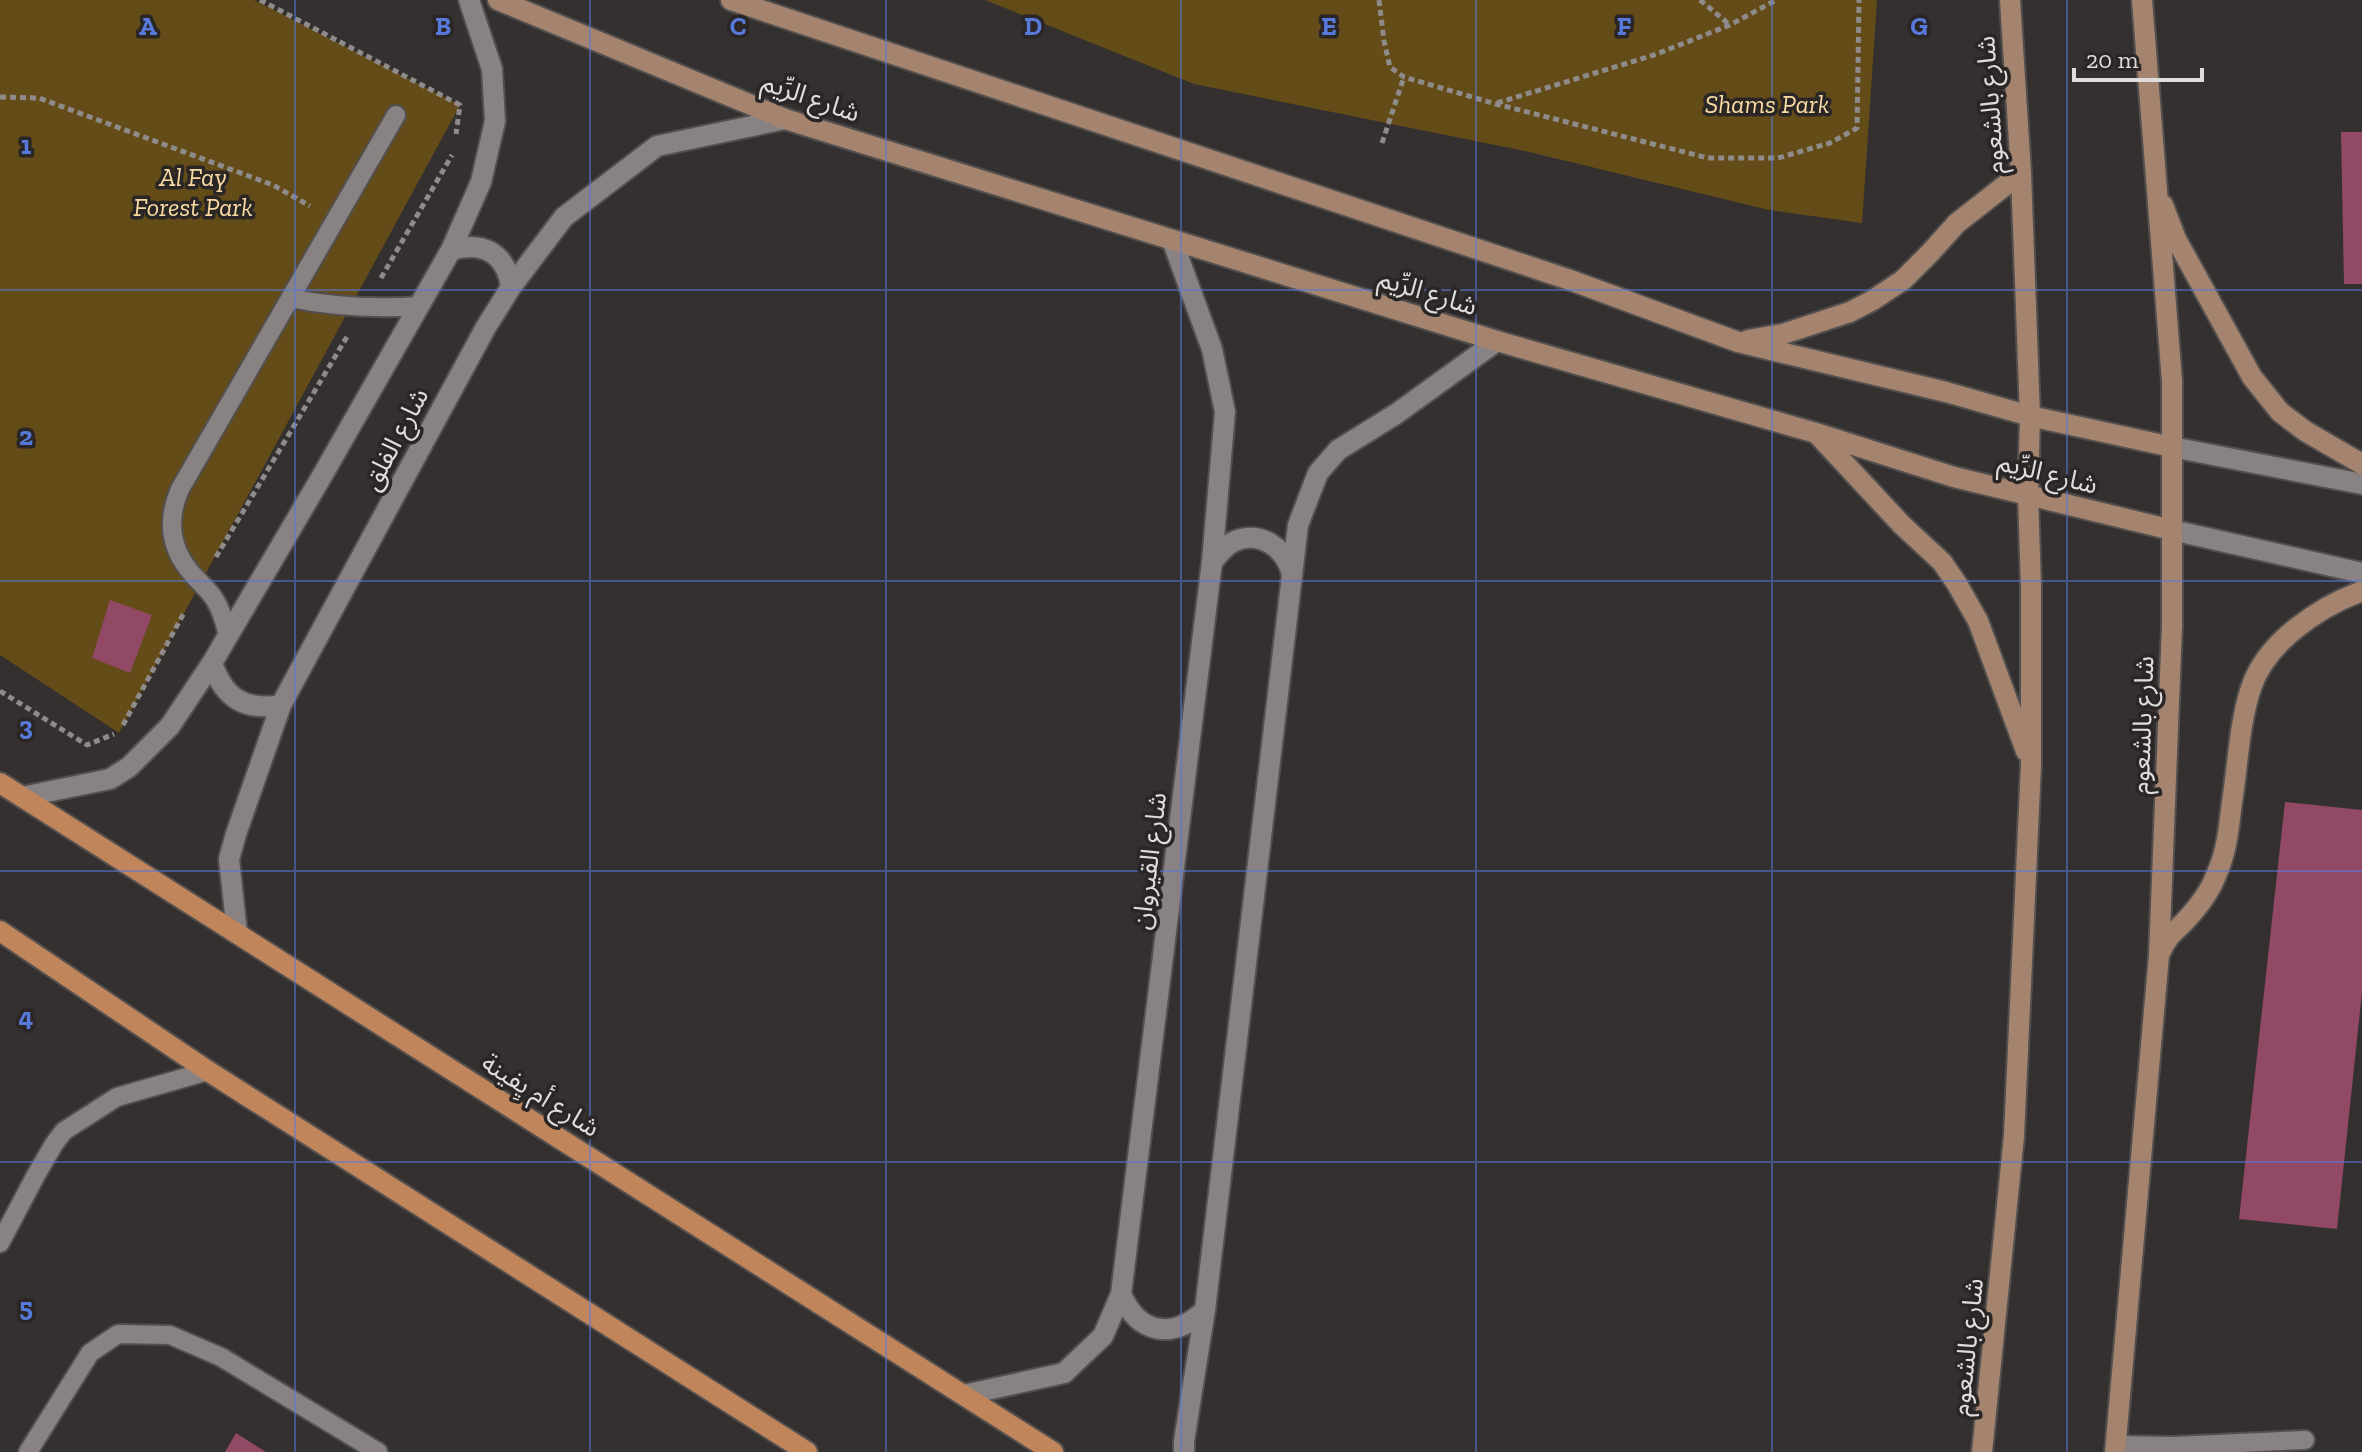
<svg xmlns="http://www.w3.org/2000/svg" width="2362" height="1452" font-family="'Zilla Slab','Noto Sans Arabic',serif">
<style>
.green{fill:#644c19}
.building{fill:#914966}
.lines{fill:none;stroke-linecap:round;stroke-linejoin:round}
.service-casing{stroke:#534f4e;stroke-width:22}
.minor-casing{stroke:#534f4e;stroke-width:24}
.tertiary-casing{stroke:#534f4e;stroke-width:24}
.secondary-casing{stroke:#534f4e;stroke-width:24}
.primary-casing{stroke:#534f4e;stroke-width:24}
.path{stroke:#8e8b8a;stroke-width:5;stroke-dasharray:6 4;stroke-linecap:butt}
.service{stroke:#888282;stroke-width:18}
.minor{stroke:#888282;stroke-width:20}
.tertiary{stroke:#888282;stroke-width:20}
.secondary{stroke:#a4846e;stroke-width:20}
.primary{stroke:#c1855b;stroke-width:20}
.grid{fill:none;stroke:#5779d9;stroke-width:2;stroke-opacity:0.55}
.labels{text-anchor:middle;stroke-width:7;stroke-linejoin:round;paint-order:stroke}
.street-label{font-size:26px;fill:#dfdcdc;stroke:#2a2625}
.park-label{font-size:26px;font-style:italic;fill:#f8daa2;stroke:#2a2625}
.grid-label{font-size:26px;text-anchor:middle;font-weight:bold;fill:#5779d9;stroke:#2a2625;stroke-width:7;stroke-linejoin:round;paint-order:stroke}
</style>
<rect width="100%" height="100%" fill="#34302f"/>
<path class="green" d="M0,0H254L460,105L119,733L0,655Z
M985,0H1877L1862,223L1769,210L1525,151L1194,84Z"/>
<path class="building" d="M2341,132H2362V284H2344Z
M110,600L152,615L130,673L92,658Z
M2285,802L2362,810V992L2337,1229L2239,1219Z
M236,1433L266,1452H225Z"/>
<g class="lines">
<defs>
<path id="service" d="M290,298C334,307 375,309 419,306
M228,636C225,623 222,611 215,600C210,591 201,584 194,576C170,550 166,521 180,489L396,115
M0,1243L36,1175L54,1144L64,1131L117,1097L208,1071
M2116,1445L2173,1446L2305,1440
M28,1452L90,1353L118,1334L170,1335L221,1357L378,1452"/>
<path id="minor" d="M451,250C483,241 506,253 511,287
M1212,562C1219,554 1225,545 1235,541C1262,530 1287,550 1292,575
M212,663C224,698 244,711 281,705
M22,797L110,779L129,767L170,726L212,663L322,476L451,250L481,182L495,121L492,69L469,0
M237,933L229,859L236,834L281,705L486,327L511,287L564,217L657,146L785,119
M1121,1294C1139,1335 1173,1340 1205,1310
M964,1395L1064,1373L1103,1336L1121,1294L1212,562L1225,412L1212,349L1172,240
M1184,1452V1441L1205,1310L1298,525L1318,473L1338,450L1396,414L1497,341"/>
<path id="tertiary" d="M2172,447L2362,484
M2172,530L2362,573"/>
<path id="secondary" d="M498,0L785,119L1497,341L1816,433L1954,477L2172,530
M731,0L1570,280L1738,342L1946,392L2030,416L2172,447
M2163,205L2176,239L2252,377L2280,412L2305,431L2362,464
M1748,340L1783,334L1850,312L1873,300L1903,280L1930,253L1957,223L2021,173
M1819,436L1902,525L1942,562L1957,584L1978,621L2026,751
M2161,951C2167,936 2177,930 2187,919C2199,906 2211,890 2217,873C2227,851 2229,826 2232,802C2238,765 2239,724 2251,688C2266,642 2319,607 2362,591
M1982,1452L2014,1136L2031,765V586L2028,495L2030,416L2021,173L2010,0
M2115,1452L2159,955L2172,626V381L2142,0"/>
<path id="primary" d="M0,783L1053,1452
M0,931L208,1071L807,1452"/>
</defs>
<use href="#service" class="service-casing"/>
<use href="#minor" class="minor-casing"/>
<use href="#tertiary" class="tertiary-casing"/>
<use href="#secondary" class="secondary-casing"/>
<use href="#primary" class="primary-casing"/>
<path class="path" d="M260,0L460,105L456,134
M1379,0L1384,41L1390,67L1404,77L1496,104L1708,158H1778L1830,143L1857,128L1859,0
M1700,0L1730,25
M0,97L39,98L273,185L310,206
M1497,103L1654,55L1730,25L1776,0
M1382,143L1404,77
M381,278L452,155
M216,557L348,335
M0,691L87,745L114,734
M123,725L185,611"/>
<use href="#service" class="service"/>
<use href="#minor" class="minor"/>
<use href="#tertiary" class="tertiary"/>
<use href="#secondary" class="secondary"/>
<use href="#primary" class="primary"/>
</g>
<path class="grid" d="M295,0V1452M590,0V1452M886,0V1452M1181,0V1452M1476,0V1452M1772,0V1452M2067,0V1452M0,290H2362M0,581H2362M0,871H2362M0,1162H2362"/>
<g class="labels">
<g class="street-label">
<text transform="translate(811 97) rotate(19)" y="9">شارع الرِّيم</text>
<text transform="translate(1990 105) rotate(-94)" y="9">شارع بالشعوم</text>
<text transform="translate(1428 292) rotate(17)" y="9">شارع الرِّيم</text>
<text transform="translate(395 439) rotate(-62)" y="9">شارع الفلق</text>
<text transform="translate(2048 473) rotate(14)" y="9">شارع الرِّيم</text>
<text transform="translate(2142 725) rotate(-88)" y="9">شارع بالشعوم</text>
<text transform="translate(1149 861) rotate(-83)" y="9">شارع القيروان</text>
<text transform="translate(541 1095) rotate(32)" y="9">شارع أم يِفينة</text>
<text transform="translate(1967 1347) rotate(-84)" y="9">شارع بالشعوم</text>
</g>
<g class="park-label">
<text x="1767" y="113">Shams Park</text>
<text x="193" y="186">Al Fay<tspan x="193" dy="30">Forest Park</tspan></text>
</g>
</g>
<g class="grid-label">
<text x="148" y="35">A</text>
<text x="443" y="35">B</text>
<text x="738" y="35">C</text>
<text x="1033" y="35">D</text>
<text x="1329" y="35">E</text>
<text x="1624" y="35">F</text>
<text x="1919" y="35">G</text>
<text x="26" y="154">1</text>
<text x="26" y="445">2</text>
<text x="26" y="735">3</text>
<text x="26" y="1026">4</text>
<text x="26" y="1316">5</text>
</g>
<path d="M2074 68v12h128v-12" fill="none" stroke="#dfdcdc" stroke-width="4"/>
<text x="2086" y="68" font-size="24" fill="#dfdcdc" stroke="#2a2625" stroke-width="6" paint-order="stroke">20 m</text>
</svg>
